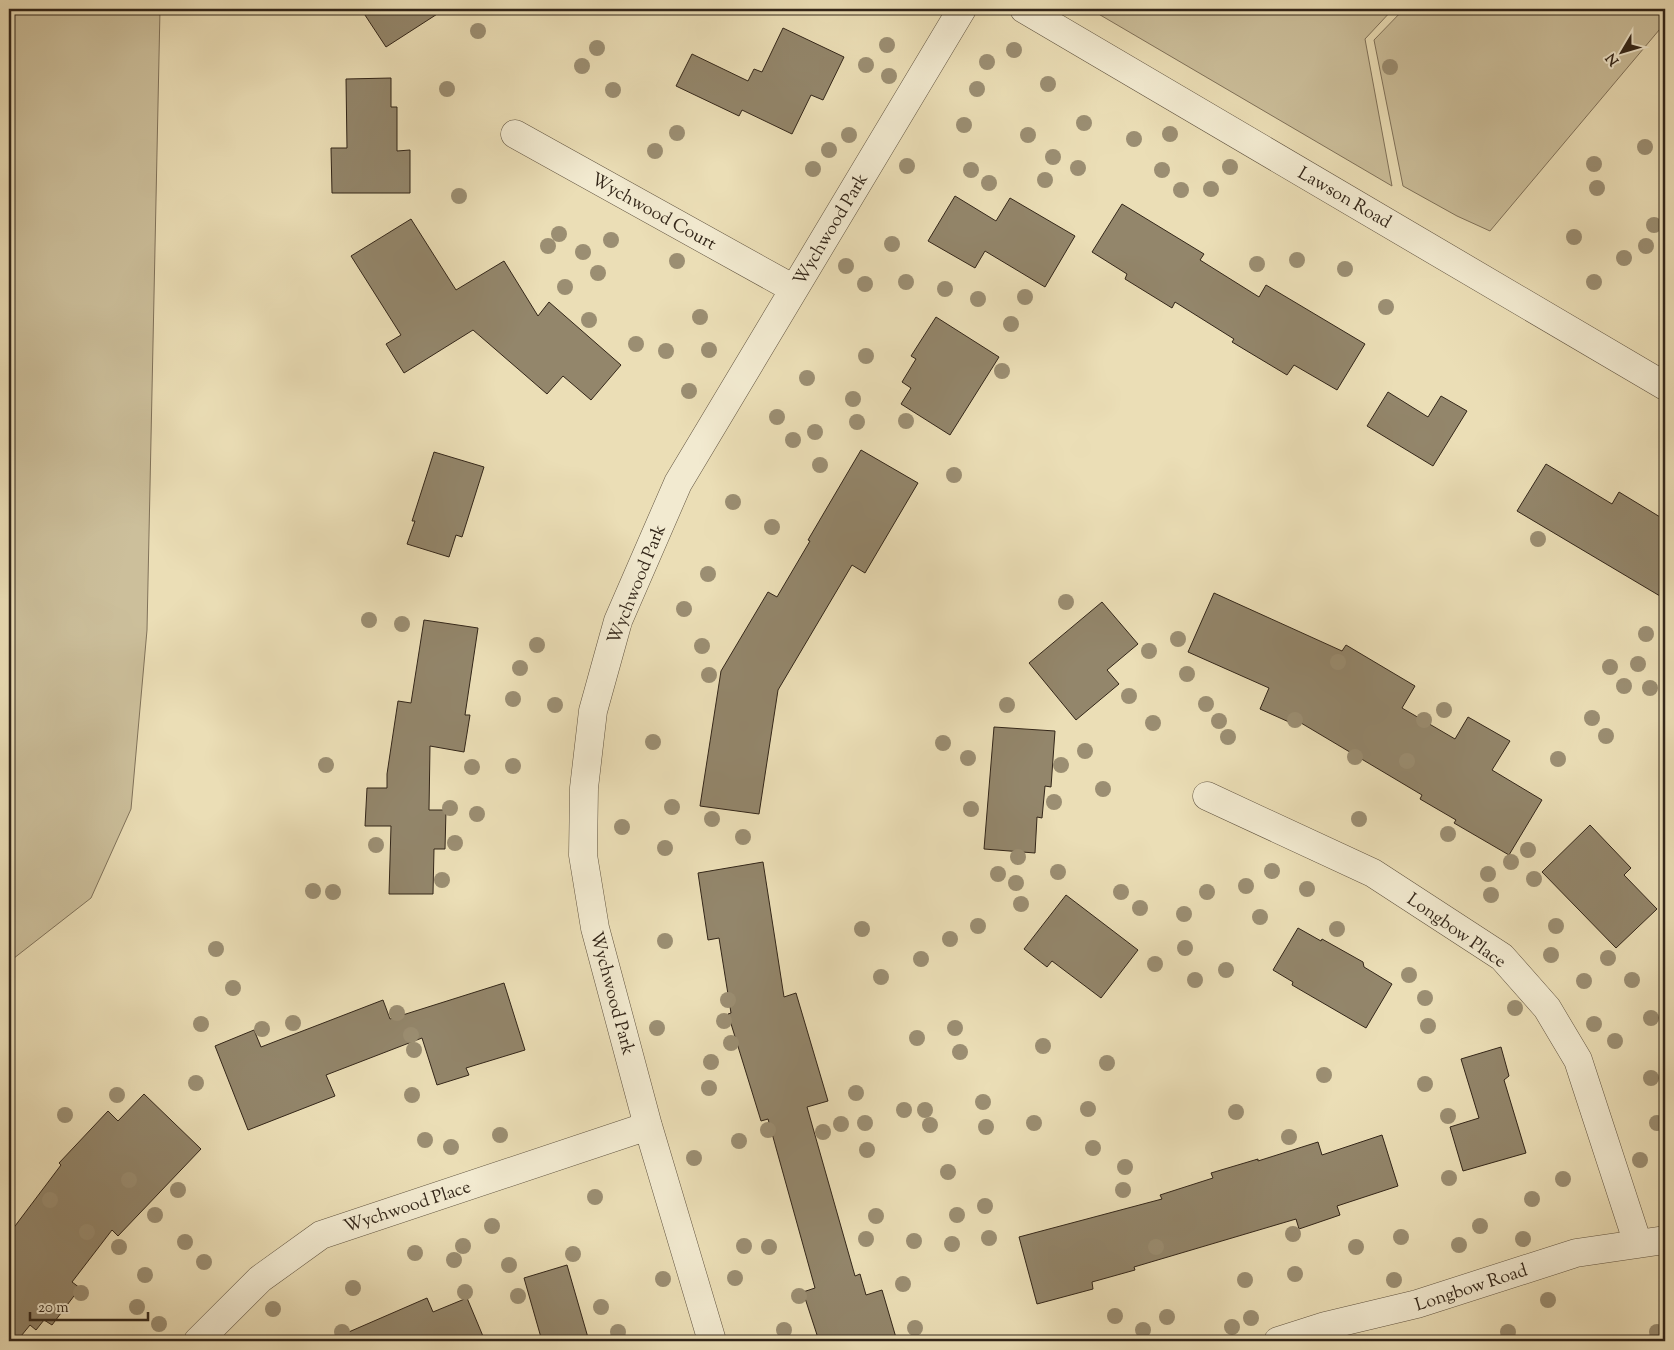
<svg xmlns="http://www.w3.org/2000/svg" width="1674" height="1350" font-family="'Sorts Mill Goudy',serif">
<style>
.green{fill:#ccbf9b;stroke:#80725a}
.building{fill:#93866b;stroke:#332619}
.lines{fill:none;stroke-linecap:round;stroke-linejoin:round}
.minor-casing{stroke:#615440;stroke-width:29}
.tertiary-casing{stroke:#615440;stroke-width:29}
.minor{stroke:#f2ead0;stroke-width:28}
.tertiary{stroke:#f2ead0;stroke-width:28}
.tree{fill:#9b8e72}
.labels{text-anchor:middle;stroke-width:4;stroke-linejoin:round;paint-order:stroke}
.street-label{font-size:18px;fill:#332619;stroke:#f2ead0}
</style>
<rect width="100%" height="100%" fill="#ebdeb6"/>
<filter id="stains"><feTurbulence type="fractalNoise" baseFrequency=".004" numOctaves="4"/><feColorMatrix values="0 0 0 0 .2 0 0 0 0 .09 0 0 0 0 .02 0 0 0 .5 -.17"/></filter>
<radialGradient id="worn" r=".72"><stop offset=".6" stop-color="#630" stop-opacity="0"/><stop offset="1" stop-color="#630" stop-opacity=".3"/></radialGradient>
<path class="green" d="M9,9H160L147,630L131,809L91,898L9,962Z
M1090,9H1393L1365,39L1392,186Z
M1404,9H1665V23L1490,231L1457,216L1403,186L1374,40Z"/>
<path class="building" d="M361,9H445L386,47Z
M783,28L844,57L823,100L811,95L792,134L742,110L739,116L676,86L692,54L748,81L754,69L762,72Z
M391,78V107H397V151L410,150V193H332L331,148H347L346,79Z
M955,196L996,221L1010,198L1075,236L1045,287L985,251L975,268L928,241Z
M1122,204L1204,254L1200,260L1259,297L1266,285L1365,344L1337,390L1294,365L1287,375L1232,342L1234,339L1175,302L1172,308L1125,279L1127,274L1092,252Z
M411,219L456,290L504,261L538,316L549,302L621,365L591,400L563,376L547,394L473,330L404,373L386,344L401,335L351,256Z
M936,317L999,357L950,435L901,404L911,388L902,382L916,359L911,356Z
M1388,392L1428,417L1441,396L1467,411L1433,466L1367,426Z
M861,450L918,483L865,573L852,565L778,690L759,814L700,806L721,671L768,592L777,597L810,541L808,540Z
M434,452L484,467L462,537L456,535L449,557L407,544L415,521H412Z
M1546,464L1612,504L1619,492L1665,520V599L1517,511Z
M1214,593L1342,651L1346,645L1415,686L1402,708L1455,739L1468,717L1510,741L1492,770L1542,800L1509,855L1454,823L1456,820L1420,799L1422,795L1291,717L1289,722L1260,709L1269,688L1188,652Z
M1102,602L1138,644L1107,670L1119,684L1076,720L1029,663Z
M424,620L478,628L465,715H470L464,752L430,746L429,810H446L445,849H434L433,894H389L391,826H365L367,788H387V774L398,701L411,703Z
M994,727L1055,731L1051,787L1045,786L1042,818L1037,817L1035,853L984,849Z
M1590,825L1631,868L1624,875L1657,909L1616,948L1542,872Z
M763,862L784,997L796,993L828,1101L807,1107L855,1276L860,1274L866,1295L882,1290L897,1341H819L803,1292L815,1288L768,1119L761,1121L728,1014L731,1013L719,938L708,940L698,873Z
M1066,895L1138,950L1101,998L1052,961L1047,967L1024,949Z
M1298,928L1321,941L1322,939L1363,962L1364,967L1392,984L1366,1028L1292,985L1293,982L1273,970Z
M504,983L525,1050L466,1068L469,1075L437,1085L422,1038L326,1075L335,1096L248,1130L215,1046L254,1030L261,1047L383,1000L390,1019Z
M1501,1047L1509,1076L1504,1080L1526,1153L1463,1171L1450,1127L1479,1118L1461,1059Z
M144,1094L201,1149L118,1236L112,1230L72,1282L80,1288L52,1325L44,1320L36,1330L30,1325L17,1341H9V1234L61,1165L59,1163L108,1111L118,1121Z
M1382,1135L1398,1186L1337,1206L1340,1215L1299,1229L1296,1219L1134,1267L1135,1270L1092,1282L1093,1289L1037,1304L1019,1237L1162,1199L1160,1195L1213,1178L1211,1173L1258,1159V1161L1318,1142L1322,1155Z
M567,1265L589,1341H542L524,1278Z
M427,1298L433,1312L467,1298L485,1341H328Z"/>
<g class="lines">
<defs>
<path id="minor" d="M515,134L794,289
M1207,796L1373,873L1502,957L1547,1008L1578,1060L1638,1244
M198,1341L260,1279L321,1235L648,1126
M712,1341L648,1126L595,928L583,855L584,788L593,711L618,621L678,483L962,9
M1278,1341L1325,1326L1417,1304L1576,1253L1665,1240"/>
<path id="tertiary" d="M1024,9L1665,386"/>
</defs>
<use href="#minor" class="minor-casing"/>
<use href="#tertiary" class="tertiary-casing"/>
<use href="#minor" class="minor"/>
<use href="#tertiary" class="tertiary"/>
</g>
<g class="tree">
<circle cx="478" cy="31" r="8"/>
<circle cx="887" cy="45" r="8"/>
<circle cx="597" cy="48" r="8"/>
<circle cx="1014" cy="50" r="8"/>
<circle cx="987" cy="62" r="8"/>
<circle cx="866" cy="65" r="8"/>
<circle cx="582" cy="66" r="8"/>
<circle cx="1390" cy="67" r="8"/>
<circle cx="889" cy="76" r="8"/>
<circle cx="1048" cy="84" r="8"/>
<circle cx="447" cy="89" r="8"/>
<circle cx="977" cy="89" r="8"/>
<circle cx="613" cy="90" r="8"/>
<circle cx="1084" cy="123" r="8"/>
<circle cx="964" cy="125" r="8"/>
<circle cx="677" cy="133" r="8"/>
<circle cx="1170" cy="134" r="8"/>
<circle cx="849" cy="135" r="8"/>
<circle cx="1028" cy="135" r="8"/>
<circle cx="1134" cy="139" r="8"/>
<circle cx="1645" cy="147" r="8"/>
<circle cx="829" cy="150" r="8"/>
<circle cx="655" cy="151" r="8"/>
<circle cx="1053" cy="157" r="8"/>
<circle cx="1594" cy="164" r="8"/>
<circle cx="907" cy="166" r="8"/>
<circle cx="1230" cy="167" r="8"/>
<circle cx="1078" cy="168" r="8"/>
<circle cx="813" cy="169" r="8"/>
<circle cx="971" cy="170" r="8"/>
<circle cx="1162" cy="170" r="8"/>
<circle cx="1045" cy="180" r="8"/>
<circle cx="989" cy="183" r="8"/>
<circle cx="1597" cy="188" r="8"/>
<circle cx="1211" cy="189" r="8"/>
<circle cx="1181" cy="190" r="8"/>
<circle cx="459" cy="196" r="8"/>
<circle cx="1654" cy="225" r="8"/>
<circle cx="559" cy="234" r="8"/>
<circle cx="1574" cy="237" r="8"/>
<circle cx="611" cy="240" r="8"/>
<circle cx="892" cy="244" r="8"/>
<circle cx="548" cy="246" r="8"/>
<circle cx="1646" cy="246" r="8"/>
<circle cx="583" cy="252" r="8"/>
<circle cx="1624" cy="258" r="8"/>
<circle cx="1297" cy="260" r="8"/>
<circle cx="677" cy="261" r="8"/>
<circle cx="1257" cy="264" r="8"/>
<circle cx="846" cy="266" r="8"/>
<circle cx="1345" cy="269" r="8"/>
<circle cx="598" cy="273" r="8"/>
<circle cx="906" cy="282" r="8"/>
<circle cx="1594" cy="282" r="8"/>
<circle cx="865" cy="284" r="8"/>
<circle cx="565" cy="287" r="8"/>
<circle cx="945" cy="289" r="8"/>
<circle cx="1025" cy="297" r="8"/>
<circle cx="978" cy="299" r="8"/>
<circle cx="1386" cy="307" r="8"/>
<circle cx="700" cy="317" r="8"/>
<circle cx="589" cy="320" r="8"/>
<circle cx="1011" cy="324" r="8"/>
<circle cx="636" cy="344" r="8"/>
<circle cx="709" cy="350" r="8"/>
<circle cx="666" cy="351" r="8"/>
<circle cx="866" cy="356" r="8"/>
<circle cx="1002" cy="371" r="8"/>
<circle cx="807" cy="378" r="8"/>
<circle cx="689" cy="391" r="8"/>
<circle cx="853" cy="399" r="8"/>
<circle cx="777" cy="417" r="8"/>
<circle cx="906" cy="421" r="8"/>
<circle cx="857" cy="422" r="8"/>
<circle cx="815" cy="432" r="8"/>
<circle cx="793" cy="440" r="8"/>
<circle cx="820" cy="465" r="8"/>
<circle cx="954" cy="475" r="8"/>
<circle cx="733" cy="502" r="8"/>
<circle cx="772" cy="527" r="8"/>
<circle cx="1538" cy="539" r="8"/>
<circle cx="708" cy="574" r="8"/>
<circle cx="1066" cy="602" r="8"/>
<circle cx="684" cy="609" r="8"/>
<circle cx="369" cy="620" r="8"/>
<circle cx="402" cy="624" r="8"/>
<circle cx="1646" cy="634" r="8"/>
<circle cx="1178" cy="639" r="8"/>
<circle cx="537" cy="645" r="8"/>
<circle cx="702" cy="646" r="8"/>
<circle cx="1149" cy="651" r="8"/>
<circle cx="1338" cy="662" r="8"/>
<circle cx="1638" cy="664" r="8"/>
<circle cx="1610" cy="667" r="8"/>
<circle cx="520" cy="668" r="8"/>
<circle cx="1187" cy="674" r="8"/>
<circle cx="709" cy="675" r="8"/>
<circle cx="1624" cy="686" r="8"/>
<circle cx="1650" cy="688" r="8"/>
<circle cx="1129" cy="696" r="8"/>
<circle cx="513" cy="699" r="8"/>
<circle cx="1206" cy="704" r="8"/>
<circle cx="555" cy="705" r="8"/>
<circle cx="1007" cy="705" r="8"/>
<circle cx="1444" cy="710" r="8"/>
<circle cx="1592" cy="718" r="8"/>
<circle cx="1295" cy="720" r="8"/>
<circle cx="1424" cy="720" r="8"/>
<circle cx="1219" cy="721" r="8"/>
<circle cx="1153" cy="723" r="8"/>
<circle cx="1606" cy="736" r="8"/>
<circle cx="1228" cy="737" r="8"/>
<circle cx="653" cy="742" r="8"/>
<circle cx="943" cy="743" r="8"/>
<circle cx="1085" cy="751" r="8"/>
<circle cx="1355" cy="757" r="8"/>
<circle cx="968" cy="758" r="8"/>
<circle cx="1558" cy="759" r="8"/>
<circle cx="1407" cy="761" r="8"/>
<circle cx="326" cy="765" r="8"/>
<circle cx="1061" cy="765" r="8"/>
<circle cx="513" cy="766" r="8"/>
<circle cx="472" cy="767" r="8"/>
<circle cx="1103" cy="789" r="8"/>
<circle cx="1054" cy="802" r="8"/>
<circle cx="672" cy="807" r="8"/>
<circle cx="450" cy="808" r="8"/>
<circle cx="971" cy="809" r="8"/>
<circle cx="477" cy="814" r="8"/>
<circle cx="712" cy="819" r="8"/>
<circle cx="1359" cy="819" r="8"/>
<circle cx="622" cy="827" r="8"/>
<circle cx="1448" cy="834" r="8"/>
<circle cx="743" cy="837" r="8"/>
<circle cx="455" cy="843" r="8"/>
<circle cx="376" cy="845" r="8"/>
<circle cx="665" cy="848" r="8"/>
<circle cx="1528" cy="850" r="8"/>
<circle cx="1018" cy="857" r="8"/>
<circle cx="1511" cy="862" r="8"/>
<circle cx="1272" cy="871" r="8"/>
<circle cx="1058" cy="872" r="8"/>
<circle cx="998" cy="874" r="8"/>
<circle cx="1488" cy="874" r="8"/>
<circle cx="1534" cy="879" r="8"/>
<circle cx="442" cy="880" r="8"/>
<circle cx="1016" cy="883" r="8"/>
<circle cx="1246" cy="886" r="8"/>
<circle cx="1307" cy="889" r="8"/>
<circle cx="313" cy="891" r="8"/>
<circle cx="333" cy="892" r="8"/>
<circle cx="1121" cy="892" r="8"/>
<circle cx="1207" cy="892" r="8"/>
<circle cx="1491" cy="895" r="8"/>
<circle cx="1021" cy="904" r="8"/>
<circle cx="1140" cy="908" r="8"/>
<circle cx="1184" cy="914" r="8"/>
<circle cx="1260" cy="917" r="8"/>
<circle cx="978" cy="926" r="8"/>
<circle cx="1556" cy="926" r="8"/>
<circle cx="862" cy="929" r="8"/>
<circle cx="1337" cy="929" r="8"/>
<circle cx="950" cy="939" r="8"/>
<circle cx="665" cy="941" r="8"/>
<circle cx="1185" cy="948" r="8"/>
<circle cx="216" cy="949" r="8"/>
<circle cx="1551" cy="955" r="8"/>
<circle cx="1608" cy="958" r="8"/>
<circle cx="921" cy="959" r="8"/>
<circle cx="1155" cy="964" r="8"/>
<circle cx="1226" cy="970" r="8"/>
<circle cx="1409" cy="975" r="8"/>
<circle cx="881" cy="977" r="8"/>
<circle cx="1195" cy="980" r="8"/>
<circle cx="1632" cy="980" r="8"/>
<circle cx="1584" cy="981" r="8"/>
<circle cx="233" cy="988" r="8"/>
<circle cx="1425" cy="998" r="8"/>
<circle cx="728" cy="1000" r="8"/>
<circle cx="1515" cy="1008" r="8"/>
<circle cx="397" cy="1013" r="8"/>
<circle cx="1651" cy="1018" r="8"/>
<circle cx="724" cy="1021" r="8"/>
<circle cx="293" cy="1023" r="8"/>
<circle cx="201" cy="1024" r="8"/>
<circle cx="1594" cy="1024" r="8"/>
<circle cx="1428" cy="1026" r="8"/>
<circle cx="657" cy="1028" r="8"/>
<circle cx="955" cy="1028" r="8"/>
<circle cx="262" cy="1029" r="8"/>
<circle cx="411" cy="1035" r="8"/>
<circle cx="917" cy="1038" r="8"/>
<circle cx="1615" cy="1041" r="8"/>
<circle cx="731" cy="1043" r="8"/>
<circle cx="1043" cy="1046" r="8"/>
<circle cx="414" cy="1050" r="8"/>
<circle cx="960" cy="1052" r="8"/>
<circle cx="711" cy="1062" r="8"/>
<circle cx="1107" cy="1063" r="8"/>
<circle cx="1324" cy="1075" r="8"/>
<circle cx="1651" cy="1078" r="8"/>
<circle cx="196" cy="1083" r="8"/>
<circle cx="1425" cy="1084" r="8"/>
<circle cx="709" cy="1088" r="8"/>
<circle cx="856" cy="1093" r="8"/>
<circle cx="117" cy="1095" r="8"/>
<circle cx="412" cy="1095" r="8"/>
<circle cx="983" cy="1102" r="8"/>
<circle cx="1088" cy="1109" r="8"/>
<circle cx="904" cy="1110" r="8"/>
<circle cx="925" cy="1110" r="8"/>
<circle cx="1236" cy="1112" r="8"/>
<circle cx="65" cy="1115" r="8"/>
<circle cx="1448" cy="1116" r="8"/>
<circle cx="865" cy="1123" r="8"/>
<circle cx="1034" cy="1123" r="8"/>
<circle cx="1657" cy="1123" r="8"/>
<circle cx="841" cy="1124" r="8"/>
<circle cx="930" cy="1125" r="8"/>
<circle cx="986" cy="1127" r="8"/>
<circle cx="768" cy="1130" r="8"/>
<circle cx="823" cy="1132" r="8"/>
<circle cx="500" cy="1135" r="8"/>
<circle cx="1289" cy="1137" r="8"/>
<circle cx="425" cy="1140" r="8"/>
<circle cx="739" cy="1141" r="8"/>
<circle cx="451" cy="1147" r="8"/>
<circle cx="1093" cy="1148" r="8"/>
<circle cx="867" cy="1150" r="8"/>
<circle cx="694" cy="1158" r="8"/>
<circle cx="1640" cy="1160" r="8"/>
<circle cx="1125" cy="1167" r="8"/>
<circle cx="948" cy="1172" r="8"/>
<circle cx="1449" cy="1178" r="8"/>
<circle cx="1563" cy="1179" r="8"/>
<circle cx="129" cy="1180" r="8"/>
<circle cx="178" cy="1190" r="8"/>
<circle cx="1123" cy="1190" r="8"/>
<circle cx="595" cy="1197" r="8"/>
<circle cx="1532" cy="1199" r="8"/>
<circle cx="50" cy="1200" r="8"/>
<circle cx="985" cy="1206" r="8"/>
<circle cx="155" cy="1215" r="8"/>
<circle cx="957" cy="1215" r="8"/>
<circle cx="876" cy="1216" r="8"/>
<circle cx="492" cy="1226" r="8"/>
<circle cx="1480" cy="1226" r="8"/>
<circle cx="87" cy="1232" r="8"/>
<circle cx="1293" cy="1234" r="8"/>
<circle cx="1401" cy="1237" r="8"/>
<circle cx="989" cy="1238" r="8"/>
<circle cx="866" cy="1239" r="8"/>
<circle cx="1523" cy="1239" r="8"/>
<circle cx="914" cy="1241" r="8"/>
<circle cx="185" cy="1242" r="8"/>
<circle cx="952" cy="1244" r="8"/>
<circle cx="1459" cy="1245" r="8"/>
<circle cx="463" cy="1246" r="8"/>
<circle cx="744" cy="1246" r="8"/>
<circle cx="119" cy="1247" r="8"/>
<circle cx="769" cy="1247" r="8"/>
<circle cx="1156" cy="1247" r="8"/>
<circle cx="1356" cy="1247" r="8"/>
<circle cx="415" cy="1253" r="8"/>
<circle cx="573" cy="1254" r="8"/>
<circle cx="454" cy="1260" r="8"/>
<circle cx="204" cy="1262" r="8"/>
<circle cx="509" cy="1265" r="8"/>
<circle cx="1295" cy="1274" r="8"/>
<circle cx="145" cy="1275" r="8"/>
<circle cx="735" cy="1278" r="8"/>
<circle cx="663" cy="1279" r="8"/>
<circle cx="1245" cy="1280" r="8"/>
<circle cx="1394" cy="1280" r="8"/>
<circle cx="903" cy="1284" r="8"/>
<circle cx="353" cy="1288" r="8"/>
<circle cx="465" cy="1292" r="8"/>
<circle cx="81" cy="1293" r="8"/>
<circle cx="518" cy="1296" r="8"/>
<circle cx="799" cy="1296" r="8"/>
<circle cx="1548" cy="1300" r="8"/>
<circle cx="137" cy="1307" r="8"/>
<circle cx="601" cy="1307" r="8"/>
<circle cx="273" cy="1309" r="8"/>
<circle cx="1115" cy="1316" r="8"/>
<circle cx="1167" cy="1317" r="8"/>
<circle cx="1251" cy="1318" r="8"/>
<circle cx="159" cy="1324" r="8"/>
<circle cx="1232" cy="1327" r="8"/>
<circle cx="915" cy="1328" r="8"/>
<circle cx="784" cy="1330" r="8"/>
<circle cx="1143" cy="1330" r="8"/>
<circle cx="342" cy="1332" r="8"/>
<circle cx="618" cy="1332" r="8"/>
<circle cx="1508" cy="1332" r="8"/>
<circle cx="1657" cy="1332" r="8"/>
</g>
<g class="labels">
<g class="street-label">
<text transform="translate(1345 197) rotate(30)" y="6">Lawson Road</text>
<text transform="translate(654 211) rotate(29)" y="6">Wychwood Court</text>
<text transform="translate(830 229) rotate(-59)" y="6">Wychwood Park</text>
<text transform="translate(636 584) rotate(-68)" y="6">Wychwood Park</text>
<text transform="translate(1457 930) rotate(35)" y="6">Longbow Place</text>
<text transform="translate(613 993) rotate(75)" y="6">Wychwood Park</text>
<text transform="translate(407 1206) rotate(-18)" y="6">Wychwood Place</text>
<text transform="translate(1471 1287) rotate(-18)" y="6">Longbow Road</text>
</g>
</g>
<rect width="1674" height="1350" fill="none" stroke="#ebdeb6" stroke-width="30"/>
<rect x="10" y="10" width="1654" height="1330" fill="none" stroke="#332619" stroke-width="2.5"/>
<rect x="15" y="15" width="1644" height="1320" fill="none" stroke="#332619"/>
<g transform="translate(1622 52) rotate(232)" stroke="#f2ead0" stroke-width="4" paint-order="stroke">
<path d="M0-4L9 19L0 12L-9 19Z" fill="#332619"/>
<text y="-8" font-size="14" font-weight="bold" text-anchor="middle" fill="#332619">N</text>
</g>
<path d="M30 1312v8h118v-8" fill="none" stroke="#332619" stroke-width="2.5"/>
<text x="38" y="1312" font-size="15" fill="#332619" stroke="#f2ead0" stroke-width="4" paint-order="stroke">20 m</text>
<rect width="100%" height="100%" filter="url(#stains)"/>
<rect width="100%" height="100%" fill="url(#worn)"/>
</svg>
